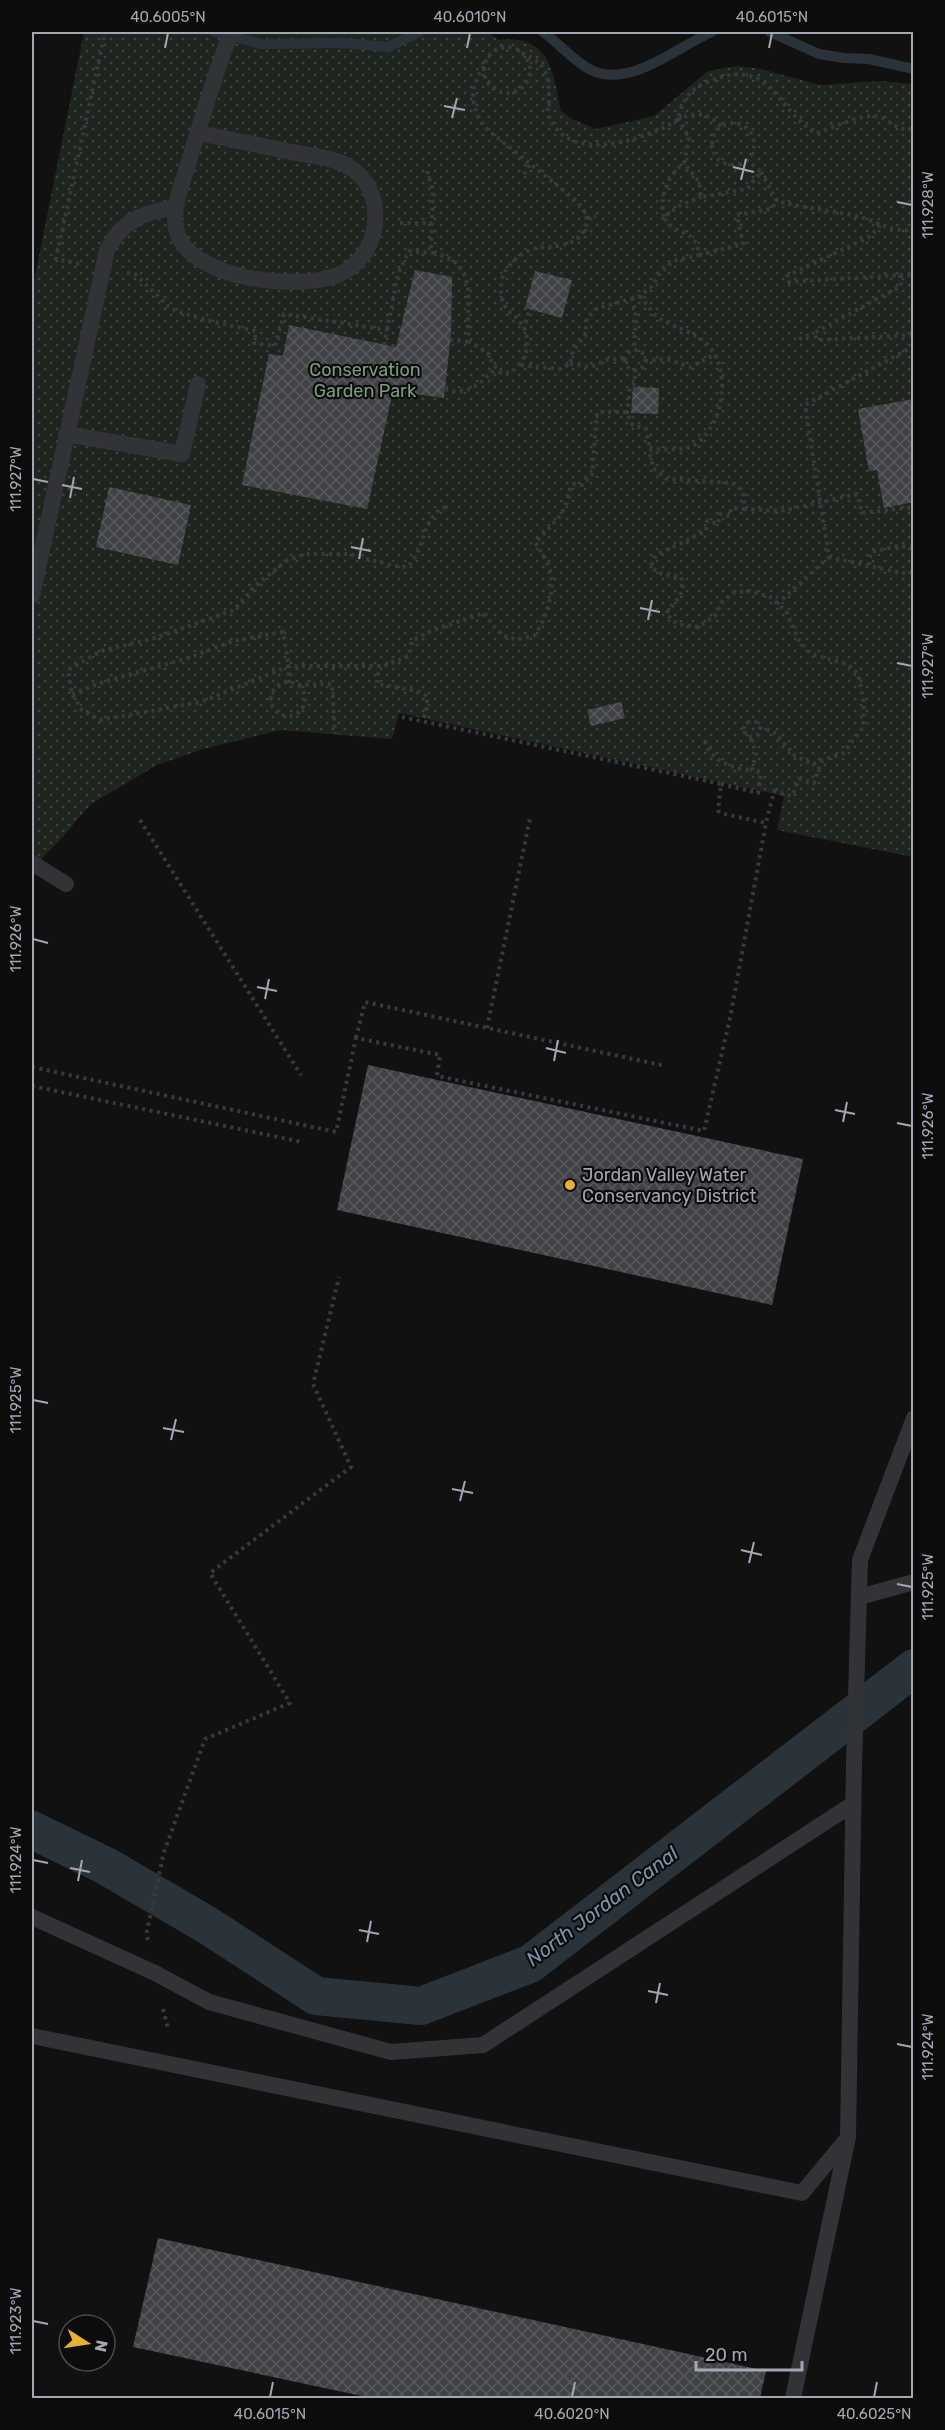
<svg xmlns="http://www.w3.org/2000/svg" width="945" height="2430" font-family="Rubik,sans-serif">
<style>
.green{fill:url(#green-dots)}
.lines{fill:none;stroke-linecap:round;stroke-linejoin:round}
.stream{stroke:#2b333a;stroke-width:10}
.canal{stroke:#2b333a;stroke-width:38}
.building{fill:url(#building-cross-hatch)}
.path{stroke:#383a3e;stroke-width:4;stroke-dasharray:3 4.5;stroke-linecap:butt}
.lane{stroke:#323337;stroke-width:16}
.ticks{fill:none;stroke:#a3a7b2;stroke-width:2}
.poi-dot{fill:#e7b135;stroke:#0c0c0d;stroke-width:2}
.labels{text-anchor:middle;stroke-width:4.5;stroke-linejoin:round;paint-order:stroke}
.park-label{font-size:18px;fill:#7b9d7e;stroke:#0c0c0d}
.poi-label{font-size:18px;fill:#a3a7b2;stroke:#0c0c0d;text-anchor:start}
.water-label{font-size:20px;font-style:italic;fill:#7b94ac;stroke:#0c0c0d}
.neatline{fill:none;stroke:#a3a7b2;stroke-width:2}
.ticks-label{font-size:15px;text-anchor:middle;fill:#a3a7b2}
</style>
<defs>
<pattern id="green-dots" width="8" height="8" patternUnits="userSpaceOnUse" patternTransform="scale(1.5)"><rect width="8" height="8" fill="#1e251f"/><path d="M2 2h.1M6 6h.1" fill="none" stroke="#3c423d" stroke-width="1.8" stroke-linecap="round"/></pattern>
<pattern id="building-cross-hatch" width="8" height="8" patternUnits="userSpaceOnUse" patternTransform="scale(1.5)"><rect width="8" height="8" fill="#404145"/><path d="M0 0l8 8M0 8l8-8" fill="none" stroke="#585a5d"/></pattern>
</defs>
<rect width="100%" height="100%" fill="#111112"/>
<path class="green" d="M84,32H488L498,40C550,34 553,71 561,111L572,119L596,129L654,116L708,71L737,66L761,69L820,85L881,81L913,84V857L777,830L784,796L399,713L392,739L280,730L203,749L157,765L91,804L60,840L32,868V291Z"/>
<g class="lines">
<path class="stream" d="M215,32L261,44L343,43L388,47L419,32
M543,32C559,43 573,61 591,70C630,89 678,46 712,32
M770,32L819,54L844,58L869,59L914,69"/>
<path class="canal" d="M32,1830L106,1866L207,1925L316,1996L421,2006L530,1964L914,1668"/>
</g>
<path class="building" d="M415,270L452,277L451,333L444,398L393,391L367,509L242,485L269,354L283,356L289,325L396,347Z
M535,271L572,280L562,318L525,308Z
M633,387L659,388L658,414L631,413Z
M914,399V502L884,508L877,470L869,471L858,409Z
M109,487L191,505L178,565L96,547Z
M621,702L625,718L591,726L587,710Z
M368,1065L803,1159L772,1305L337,1210Z
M158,2238L766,2371L760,2398H371L133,2347Z"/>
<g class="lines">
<path class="path" d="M484 70a23 23 0 1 1 46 0a23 23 0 1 1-46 0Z
M522,53C549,64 549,77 549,104C548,108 547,114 549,117C570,166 647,139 679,119C681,102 689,90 705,83C772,53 773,108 816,133C833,128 858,115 875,116C889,117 897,134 914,128
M712 144a21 21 0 1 1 42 0a21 21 0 1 1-42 0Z
M721,126C708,113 696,111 679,119L689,138L684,163L699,182L701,197L747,189L761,172L747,160
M427,171L433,191L431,248C438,257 450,256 458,265C477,289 463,315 470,342L488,353L492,363L501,373H510C527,361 534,340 520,322C517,317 511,314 507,309C498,297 499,277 509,266C515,259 522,253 530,250C548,244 573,251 584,230C590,218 585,212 578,202L484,127C470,103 468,87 486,64
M761,172L777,201C803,208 829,210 856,216C880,221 885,232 914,230
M524,174L530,164
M664,217C658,199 669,173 684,163
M587,218L596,216
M400,223H432
M880,225L871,236L787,276L789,282L900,275L901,286L814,333L817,340L914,335
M584,230L591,234
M699,255L743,244L737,215L771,209L777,201
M79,264L56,259L105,32
M127,273L135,274L171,309L205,320L256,331L254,343L275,346L284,314L387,330
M900,275H914
M640,296C647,304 653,315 662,320C675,328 694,332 706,343C733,369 724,427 694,445C683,452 662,448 649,450L653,468L667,479L732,483C744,489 745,496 744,509L731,508L730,516L720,514L718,524L707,521L706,531L656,555L651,566L658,573L681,577C687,595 674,601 666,614L677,624L698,627L715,616L722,602L733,593L750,591L770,597L786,611L798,639L811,654L847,664L858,674L864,702L863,728L843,753L813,764L795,756L773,731L760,728
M632,298L636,316L634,350
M524,330L528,314L532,310
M799,339L814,333
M450,340L470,342
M384,345L398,274L409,251L434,253
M625 360a10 10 0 1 1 20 0a10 10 0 1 1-20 0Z
M645,361L666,359L691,367L714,355
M570,364L591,367L606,360L625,358
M521,365L560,369L570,364L573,350L585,336L587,318L596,309L640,296L652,286L662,271L673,261L699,255C696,226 675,238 664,217L679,206L701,197
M445,389C469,396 480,384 496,368
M627,414L630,387L635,383V370
M744,509L781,511L857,494L862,513L914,507
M829,557L902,573L914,572
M869,565L871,552L898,546L914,547
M777,604L829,557L805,405L914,346
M379,665L377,684L417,691L427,696V707L423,721
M271 699a17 17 0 1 1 34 0a17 17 0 1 1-34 0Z
M289,683V666H384L409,656L412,641L428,632L484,613C500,635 506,645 535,635C546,617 557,590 549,567C546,559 540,550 535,542C552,525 568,513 570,487L574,484L582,485L592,474L597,412H626L633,425L646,429L650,449
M298,685L332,684L335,734
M72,694L103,682L185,659L233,641L283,632L289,666L201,702L100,720L82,710L72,694L68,670L101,651L155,638L234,610L254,587L286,561L305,554H349L394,566L407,567C426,551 421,515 446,507
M402,717L721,784L718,811L724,814L766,823L774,791L792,796L799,779L814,783L821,762
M744 729a8 8 0 1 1 16 0a8 8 0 1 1-16 0Z
M705,741C711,761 732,769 752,770
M721,784L758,793L761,773L752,770L756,753L750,737
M140,820L301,1075
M487,1028L530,818
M356,1038L365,1002L666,1066
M32,1067L336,1132L356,1038L440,1055L437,1076L704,1131L730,1018L766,823
M32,1086L302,1142
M148,1940L146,1935L164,1852L205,1739L290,1703L210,1573L351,1467L313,1384L339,1277
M163,2009L168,2028"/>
<path class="lane" d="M197,133C229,139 260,145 291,152C308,155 329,157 344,164C363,173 374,191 375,211C377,237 365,262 340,274C300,292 186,280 176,228C172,206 183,182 189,161C202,117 215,74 231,32
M66,434L182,454L198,384
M32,596L107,250C123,219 143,213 176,207
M32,863L66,884
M859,1597L914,1582
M32,1917L155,1973L209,2002L391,2052L483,2045L853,1804
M32,2036L802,2193L846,2140
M793,2398L848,2137L854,1764L860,1560L914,1418"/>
</g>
<path class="ticks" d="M165,48L168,33M467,48L470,33M769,48L772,33M444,106L465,110M452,118L457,98M733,167L754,172M741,180L746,159M897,202L912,205M33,479L48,482M62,485L82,489M70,498L74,477M351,547L371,551M359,559L363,538M640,608L660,612M648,620L652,600M897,663L912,666M33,939L48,943M257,987L277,991M265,999L269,979M546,1048L566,1053M554,1061L558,1040M835,1110L855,1114M843,1122L847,1102M897,1123L912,1126M33,1400L48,1403M163,1428L184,1432M171,1440L176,1419M452,1489L473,1493M460,1501L465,1481M741,1550L762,1555M749,1563L754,1542M897,1584L912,1587M33,1860L48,1863M70,1868L90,1872M78,1881L82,1860M359,1930L379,1934M367,1942L371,1921M648,1991L668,1995M656,2003L660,1983M897,2044L912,2047M33,2321L48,2324M270,2397L273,2382M572,2397L575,2382M874,2397L877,2382"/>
<circle class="poi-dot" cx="570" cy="1185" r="6"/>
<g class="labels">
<g class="park-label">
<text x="365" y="376">Conservation<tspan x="365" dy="21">Garden Park</tspan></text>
</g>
<g class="poi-label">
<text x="582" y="1181">Jordan Valley Water<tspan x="582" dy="21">Conservancy District</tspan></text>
</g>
<g class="water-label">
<text transform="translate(602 1906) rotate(-37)" y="7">North Jordan Canal</text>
</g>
</g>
<rect width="945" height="2430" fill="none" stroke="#0c0c0d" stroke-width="66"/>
<g transform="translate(87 2343) rotate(102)"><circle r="28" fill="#0c0c0d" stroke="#484a4f" stroke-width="1.5"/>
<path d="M0-4.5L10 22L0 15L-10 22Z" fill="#e7b135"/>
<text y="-9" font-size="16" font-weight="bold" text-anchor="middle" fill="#a3a7b2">N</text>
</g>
<path d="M696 2361v9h106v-9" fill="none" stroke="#a3a7b2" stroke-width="3"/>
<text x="705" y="2361" font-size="18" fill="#a3a7b2" stroke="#0c0c0d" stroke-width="4.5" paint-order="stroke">20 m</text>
<rect x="33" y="33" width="879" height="2364" class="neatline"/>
<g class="ticks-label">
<text x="168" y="22">40.6005°N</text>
<text x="470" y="22">40.6010°N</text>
<text x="772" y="22">40.6015°N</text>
<text transform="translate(928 205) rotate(-90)" y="5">111.928°W</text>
<text transform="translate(16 479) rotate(-90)" y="5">111.927°W</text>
<text transform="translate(928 666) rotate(-90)" y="5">111.927°W</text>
<text transform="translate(16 939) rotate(-90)" y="5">111.926°W</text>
<text transform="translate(928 1126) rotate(-90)" y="5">111.926°W</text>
<text transform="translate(16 1400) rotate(-90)" y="5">111.925°W</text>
<text transform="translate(928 1587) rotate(-90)" y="5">111.925°W</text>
<text transform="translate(16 1860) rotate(-90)" y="5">111.924°W</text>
<text transform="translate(928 2047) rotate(-90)" y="5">111.924°W</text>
<text transform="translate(16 2321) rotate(-90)" y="5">111.923°W</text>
<text x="270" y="2419">40.6015°N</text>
<text x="572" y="2419">40.6020°N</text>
<text x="874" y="2419">40.6025°N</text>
</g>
</svg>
